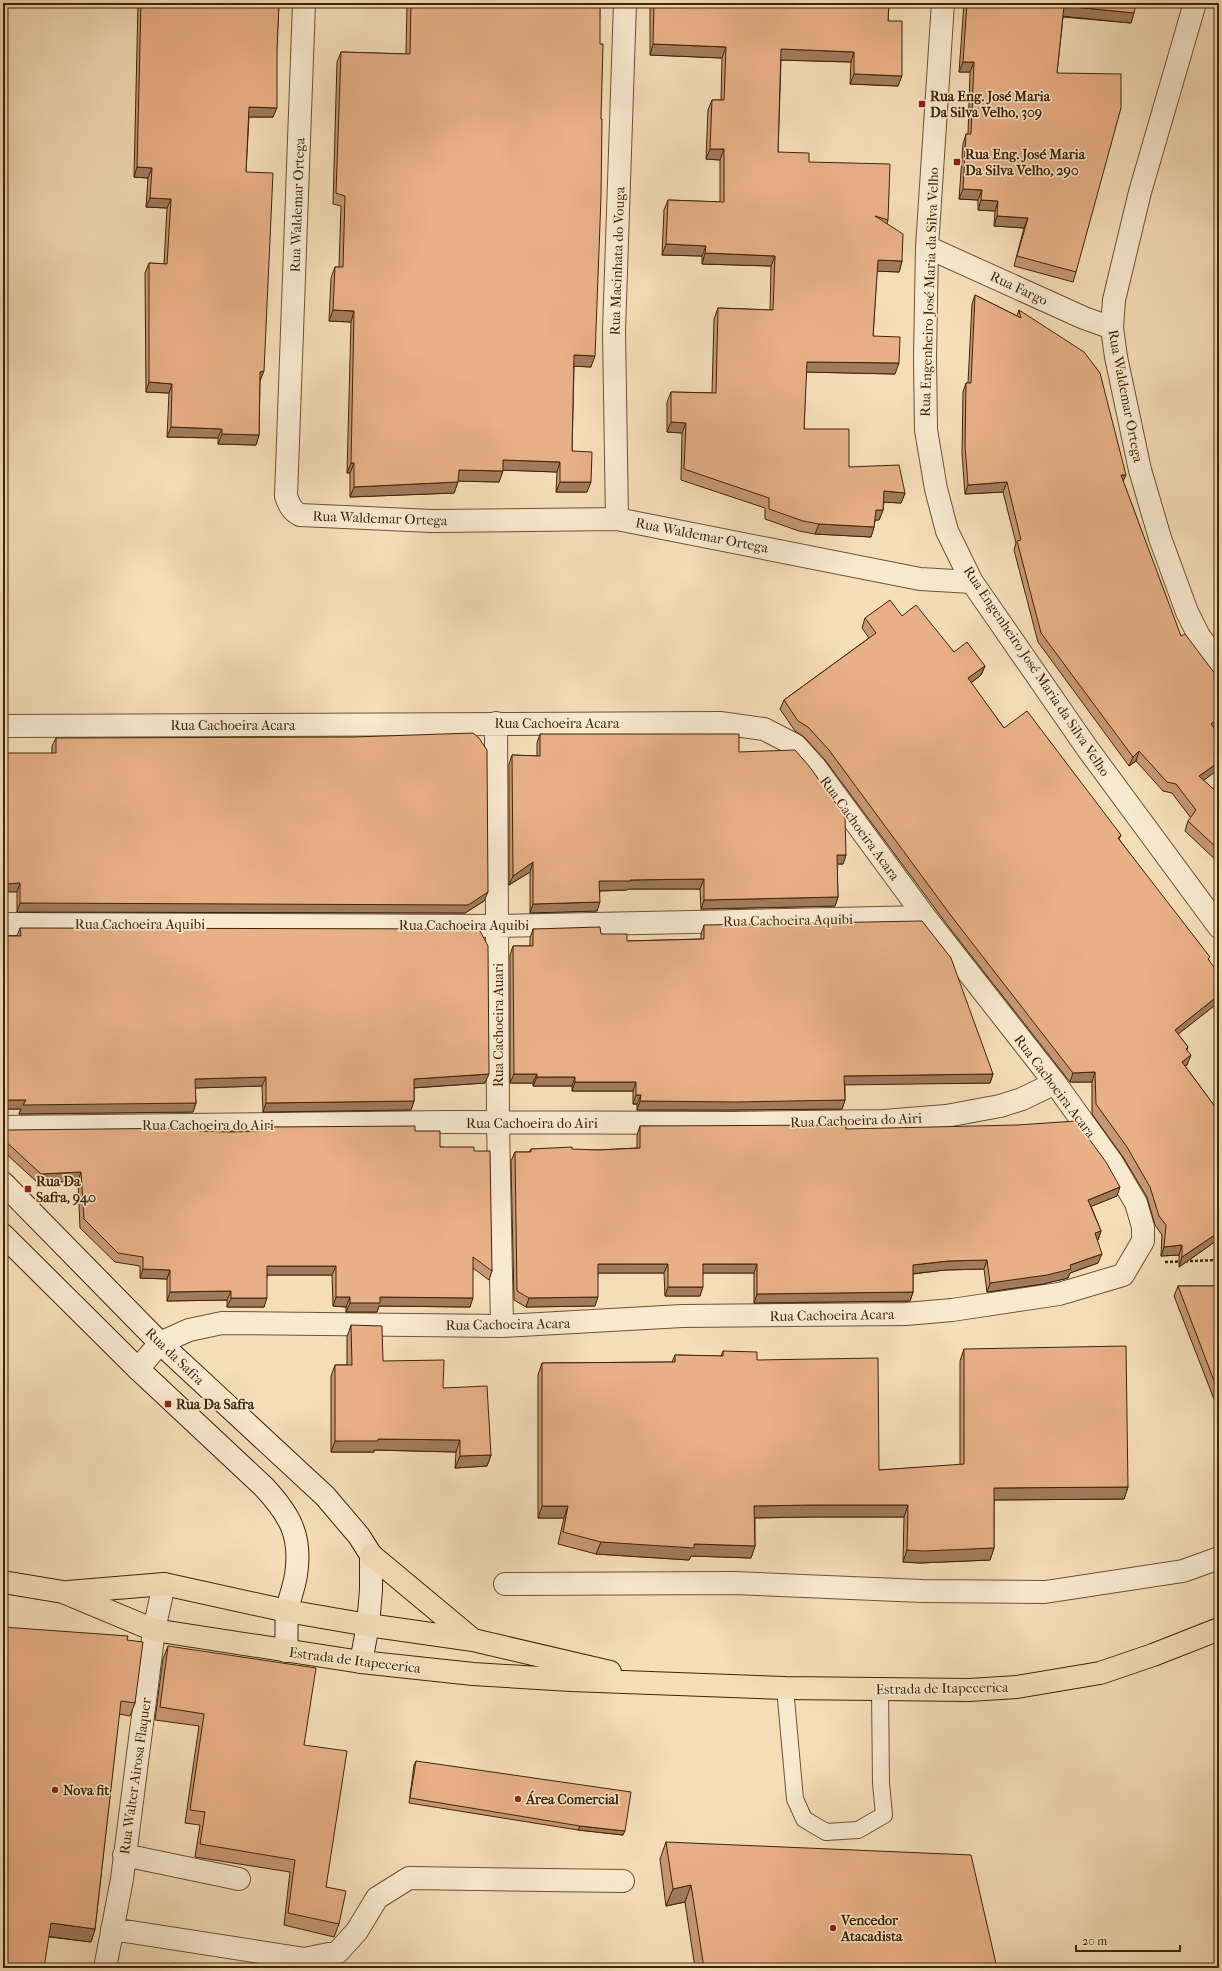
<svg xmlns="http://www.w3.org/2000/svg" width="1222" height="1971" font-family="'IM FELL French Canon',serif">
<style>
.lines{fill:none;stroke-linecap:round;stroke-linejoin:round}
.service-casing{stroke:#6d5234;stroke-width:18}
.minor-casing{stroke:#6d5234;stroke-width:24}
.secondary-casing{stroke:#402408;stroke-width:24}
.primary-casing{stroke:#402408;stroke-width:24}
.path{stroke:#402408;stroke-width:2.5;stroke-dasharray:3 2;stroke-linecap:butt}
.service{stroke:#f8ead1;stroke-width:16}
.minor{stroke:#f8ead1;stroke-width:22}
.secondary{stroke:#f8ead1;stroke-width:22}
.primary{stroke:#f4deb8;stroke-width:22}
.wall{fill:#c89773;stroke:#402408}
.shaded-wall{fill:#a27b5e;stroke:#402408}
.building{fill:#e8b086;stroke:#402408}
.poi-dot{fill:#8f2418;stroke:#f8ead1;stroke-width:1.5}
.labels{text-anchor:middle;stroke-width:3;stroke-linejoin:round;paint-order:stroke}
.poi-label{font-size:14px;font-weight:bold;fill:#402408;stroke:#f8ead1;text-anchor:start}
.street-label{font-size:14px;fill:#402408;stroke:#f8ead1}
</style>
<rect width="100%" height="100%" fill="#f4deb8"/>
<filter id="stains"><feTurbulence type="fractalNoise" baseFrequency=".005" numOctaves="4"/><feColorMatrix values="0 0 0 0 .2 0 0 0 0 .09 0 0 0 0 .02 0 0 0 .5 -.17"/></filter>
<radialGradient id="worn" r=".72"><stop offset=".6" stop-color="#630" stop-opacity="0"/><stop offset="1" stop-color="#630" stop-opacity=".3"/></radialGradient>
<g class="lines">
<defs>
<path id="service" d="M785,1688L795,1799L804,1819L826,1832L858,1830L884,1815L881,1783L880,1689"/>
<path id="minor" d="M304,3L286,496C289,505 292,511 300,515L432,521L617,519L920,579L972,582
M943,3L927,247L925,358L926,430L936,489L947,531L972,582L1087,748L1219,927
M1195,3L1140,192L1114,300L1112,328L1116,357L1140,470L1160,538L1187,612L1199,636L1219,663
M927,247L1084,318L1112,328
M617,519L614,331L625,3
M496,723L498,1122L502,1326
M3,726L720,723L764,729L795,745L815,767L925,917L1055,1083L1113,1164L1136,1203L1143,1227V1241L1123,1275L1059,1294L952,1310L906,1314L682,1316L502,1326L222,1323L189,1330L160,1343L138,1369
M3,924L498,926L925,917
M3,1127L449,1122L733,1123L884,1121L946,1116L1000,1106L1022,1099L1055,1083
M505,1584L735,1583L922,1591L1045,1592L1183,1571L1219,1558
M124,1855L239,1879
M112,1929L305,1959L338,1952L357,1931L377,1898L409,1878L623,1881
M105,1968L122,1879L154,1630L164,1584"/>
<path id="secondary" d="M3,1183L160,1343L325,1496L359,1536L371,1555V1590L368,1625L361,1662
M3,1235L138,1369L264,1487C290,1515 302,1536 296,1575C294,1588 289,1599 287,1611C286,1624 287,1638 286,1651"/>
<path id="primary" d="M371,1555L473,1640
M3,1582L63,1592L154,1630L361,1662L473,1674L571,1680L785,1688L969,1690L1017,1687L1100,1673L1153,1655L1219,1629
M68,1592L164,1584L287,1611L368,1625L473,1640L610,1672"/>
</defs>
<use href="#service" class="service-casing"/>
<use href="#minor" class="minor-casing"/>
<use href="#secondary" class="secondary-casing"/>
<use href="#primary" class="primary-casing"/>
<path class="path" d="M1165,1262L1219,1260"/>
<use href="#service" class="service"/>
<use href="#minor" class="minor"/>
<use href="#secondary" class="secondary"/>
<use href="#primary" class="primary"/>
</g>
<path class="wall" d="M138,3H279L273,117H249L246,172L260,381L259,435L256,445L218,444V438L167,437L169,393L146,392L145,273L149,263L164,264L167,208L146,207L148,178L134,177Z
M407,3H600L591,367L574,366L572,451L587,492H556L557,472L503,470L499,482L458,481L454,493L350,497V473H347L351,322L329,321L331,278L335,267H339L341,206L333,204L337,62L341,52L406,54Z
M650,3H889L888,21L898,86L850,84L851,62L781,60L778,152L809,162L888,220L887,224L902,261L899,272L877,271L873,336L895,374L806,372L804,429L849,467L905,493L901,503L884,502L883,510L879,520H875L874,527L871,537L815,534L799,531L765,519V508L681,480L682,433L667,432V402L671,392L712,393L714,319L718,308L770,310L771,266L702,264V256L662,255L664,210L668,200L720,202V160L706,159L708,110L712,100H721L722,58L650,55Z
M964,3H1136L1131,23L1063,17L1057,73L1076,272L1073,282L1014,266L1024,228L994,226L995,211L978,210V200L959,199L963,144L966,134H968L970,72H959Z
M975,295L1017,316L1019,310L1123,481L1214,728L1219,735V769L1203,780L1219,794V863L1185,831L1188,821L1191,818L1172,793L1163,791L1136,761L1129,766L1038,642L1014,550L1016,543L1003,492L965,494L962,454L963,392L966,383H968L972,304Z
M902,616L954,652L985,666L981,675L971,683L1004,728L1121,835L1119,839L1209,960L1219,1002L1178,1034L1188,1047L1187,1050V1065L1185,1066L1219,1112V1239L1179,1267V1255L1161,1256L1162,1235L1155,1225L1147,1197L1123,1157L1092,1114V1082H1070L948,926L825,760L804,737L795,731L780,709L784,700L869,638L862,628L865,618Z
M540,734L739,752L846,855L843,864H837L838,897L835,906L701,909L700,889H628L627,890L600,891L597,911L530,913V872L509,885V764L512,755L537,756V743Z
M56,738L484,901L465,913L17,912V892L52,753V746Z
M704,925L993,1074L990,1083L845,1084V1100L842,1109L733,1110H637V1104H633V1091H572V1086H533V1083H510V955L513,946H530V938L533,929L601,934L627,941L701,939V934Z
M20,928L485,1083L414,1088V1101L411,1110L263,1112L262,1086L195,1088L196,1103L193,1112L19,1114L21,1109H3V936H17Z
M640,1126L846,1129L1117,1196L1091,1206L1101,1231L1098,1240H1097L1098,1263L1070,1273L1068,1278L1043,1284L987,1292L984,1269L945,1270L913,1274V1292L910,1301L754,1303V1273H703L700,1296H665L664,1273H598L595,1306L526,1307L514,1300L511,1161L515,1152H529L531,1149L598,1150L637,1148V1135Z
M267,1127L415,1131L440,1147L474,1151L492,1271L489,1280L473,1268L470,1307L379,1306L377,1312H346V1307L333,1306L332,1275H267L264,1307H227V1300L167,1301V1279L140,1278V1266L115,1262L80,1228L78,1181L38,1183L3,1151V1139L198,1131H266Z
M1178,1286H1219V1412L1174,1296Z
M351,1325L383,1361L443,1388L491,1455L487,1466L455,1468L456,1452L374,1450V1452H331V1376L335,1365H347V1337Z
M964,1349L1128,1487L1124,1499L994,1500V1548L990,1560L920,1563L903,1562L904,1517H809L755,1518V1546L751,1558L691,1556L689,1560L596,1554L558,1544L564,1518H538V1375L542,1363L672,1362L675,1355L721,1356L723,1351L757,1360L879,1470L960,1465V1361Z
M127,1640L135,1703L130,1716L119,1714L95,1929L91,1942L49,1937L3,1968Z
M168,1646L304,1745L326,1887L339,1924L334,1937L284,1925L290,1872L195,1857L200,1825L185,1823L199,1726L155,1720L163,1659Z
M416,1761L623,1835L578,1830L409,1803L414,1765Z
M666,1842L997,1968H695L685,1902L666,1906L660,1859Z"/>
<path class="shaded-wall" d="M1064,6L1134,13L1131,23L1061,16Z
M653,44L726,47L722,58L650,55Z
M781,49L854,52L851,62L777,60Z
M963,62H974L970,72H959Z
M854,74L902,76L898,86L850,84Z
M249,107L277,108L273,117H246Z
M710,149H724L720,160L706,159Z
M137,167L152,168L148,178L134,177Z
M963,189L982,190L978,200L959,199Z
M150,198L171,199L167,208L146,207Z
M981,200L998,201L995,211L978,210Z
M997,216L1028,218L1024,228L994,226Z
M666,244L706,246L702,256L662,255Z
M705,253L775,256L771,266L702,264Z
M878,260L902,261L899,272L874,271Z
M333,310L354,311L351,322L329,321Z
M574,355L595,356L591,367L570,366Z
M807,362L899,363L895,374L803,372Z
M264,371L260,381L256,382L260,372Z
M149,382L172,384L169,393L146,392Z
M671,422L686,423L682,433L667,432Z
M171,427L222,429L218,438L167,437Z
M222,434L259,435L256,445L218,444Z
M503,460L560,462L557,472L499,470Z
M351,463H354L350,473H347Z
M459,470L503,471L499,482L455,481Z
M1121,475H1126L1122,484Z
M458,482L454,493L350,497L354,487Z
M560,482H591L587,492H556Z
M1007,482L1003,492L965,494L968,485Z
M884,491L905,493L901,503L881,502Z
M876,510H883L879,520H872Z
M819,524L874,527L871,537L815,534Z
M985,666L981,675L964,688L968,678Z
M1219,718V724L1207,733L1211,724Z
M1139,751L1136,761L1129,766L1133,757Z
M1219,762V769L1196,786L1199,776Z
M837,855H846L843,864H833Z
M533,862L530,872L509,885L513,876Z
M704,879L700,889H628L627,890L596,891L599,881L630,880Z
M20,883L17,892H3V884Z
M488,892L484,901L465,913L17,912L20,903Z
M838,897L835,906L701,909L704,900Z
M600,902L597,911L530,913L533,904Z
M1219,995V1002L1172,1039L1175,1030Z
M1191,1055L1187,1065L1178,1071L1182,1062Z
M1095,1072L1092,1082H1070L1073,1073Z
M489,1074L485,1083L410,1088L414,1079Z
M514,1074H537L533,1083H510Z
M993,1074L990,1083L841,1085L844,1076Z
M266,1077L262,1086L192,1088L195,1079Z
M537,1077H575L572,1086H533Z
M575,1082H636L633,1091H572Z
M636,1095H641L637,1104H633Z
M3,1100H26L196,1103L193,1112L19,1114L21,1109H3Z
M845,1100L842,1109L733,1110H637L640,1101Z
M414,1101L411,1110L263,1112L266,1103Z
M81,1172L78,1181L38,1183L41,1174Z
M1120,1187L1117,1196L1085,1209L1088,1200Z
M1101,1231L1098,1240L1092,1242L1095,1233Z
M1219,1232V1239L1179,1267L1182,1257Z
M1182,1245L1179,1255L1161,1256L1164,1247Z
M1102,1254L1098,1263L1070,1273L1068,1278L1043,1284L987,1292L990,1283L1070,1265Z
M987,1260L984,1269L945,1270L910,1274L913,1265L948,1261Z
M598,1264H668L664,1273H595Z
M703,1264H757L754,1273H699Z
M267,1266H336L332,1275H264Z
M143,1269L170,1270L167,1279L140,1278Z
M668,1287H703L700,1296H665Z
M231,1291L227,1300L167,1301L170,1292Z
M913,1292L910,1301L754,1303L757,1294Z
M336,1297H350L346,1307L333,1306Z
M380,1297L473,1298L470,1307L379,1306L377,1312H346L350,1303Z
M598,1297L595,1306L526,1307L529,1298Z
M231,1298H267L264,1307H227Z
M378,1439L460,1440L456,1452L374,1450V1452H331L335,1441Z
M491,1455L487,1466L455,1468L460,1456Z
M1128,1487L1124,1499L990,1500L994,1488Z
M814,1505H908L904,1517H809L750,1518L754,1506Z
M542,1506H568L564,1518H538Z
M601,1542L694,1544L755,1546L751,1558L691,1556L689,1560L596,1554Z
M994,1548L990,1560L920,1563L903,1562L907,1550Z
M580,1826L625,1831L623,1835L578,1830Z
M691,1885L685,1902L666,1906L673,1889Z
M51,1923L95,1929L91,1942L46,1936Z"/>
<path class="building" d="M141,3H279L277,51V108L249,107L246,172L273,173L264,371L260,372L259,435L222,434V429L171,427L172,384L149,382V263L167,264L171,199L150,198L152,168L137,167Z
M411,3H600V44H603L601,119H602L601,197L595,356L574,355L572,451L592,452L591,482H560V462L503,460V471L459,470L458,482L354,487V463H351L354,311L333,310L335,267H343L345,196L336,193L341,52L410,54Z
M654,3H889L888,21H902V76L854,74V52L781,49L778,152L809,153V162L890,164L888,220L875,216L903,234L902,261L878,260L873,336L900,337L899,363L807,362L804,429H849V467L899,465L905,493L884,491L883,510H876L874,527L819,524L803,521L769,509V498L684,469L686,423L671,422V392L716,393L718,308L773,310L775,256L705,253L706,246L666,244L668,200L724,202V149H710L712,100H724L726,47L653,44Z
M967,3H1136L1134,13L1064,6L1057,73L1121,74V108L1076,272L1017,256L1028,218L997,216L998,201L981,200L982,190L963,189L966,134H971L974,62H963Z
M975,295L1021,318L1019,310L1084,352L1100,373L1126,475H1121L1181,636L1185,634L1219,679V718L1211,724L1219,735V762L1199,776L1219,794V850L1188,821L1196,810L1176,784L1167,782L1139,751L1133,757L1041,633L1017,541L1021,540L1007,482L968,485L965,445L966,383H971Z
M890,600L902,616L916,605L954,652L967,642L985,666L968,678L1004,728L1027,711L1121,835L1118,838L1210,957L1208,959L1219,974V995L1175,1030L1188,1047L1186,1049L1191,1055L1182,1062L1219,1112V1232L1182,1257V1245L1164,1247L1166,1225L1159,1216L1150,1187L1127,1147L1096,1104L1095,1072L1073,1073L952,917L829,750L808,727L798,721L784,700L876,633L865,618Z
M473,733L479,738L487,750L488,892L468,905L20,903V883L3,884V753H56V738L354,737Z
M540,734H739V752L795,750L809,766L845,816L846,855H837L838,897L704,900V879L630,880V881H599L600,902L533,904V862L513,876L512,755L540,756Z
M922,921L951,958L993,1074L844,1076L845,1100L736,1102L640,1101L641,1095H636V1082H575V1077H537V1074H514L513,946H533V929L600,927L601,934H627V941L704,939V925Z
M20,928L479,929L488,946L489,1074L414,1079V1101L266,1103V1077L195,1079L196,1103L23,1105L26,1100H3V936H21Z
M1076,1121L1106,1162L1120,1187L1088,1200L1101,1231L1095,1233L1102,1254L1070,1265L1071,1269L1047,1275L990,1283L987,1260L948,1261L913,1265V1292L757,1294V1264H703V1287H668V1264H598V1297L529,1298L517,1291L515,1152H531V1149L572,1147V1149L598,1150L640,1148V1126L846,1125V1129L1017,1125Z
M415,1126V1131H440V1147H474V1151H490L492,1271L473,1257V1298L380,1297V1303H350V1297H336V1266H267V1298H231V1291L170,1292V1270L143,1269V1257L118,1253L84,1219L81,1172L41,1174L3,1139L8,1130L197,1128L198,1131L229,1132L267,1131V1127Z
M1178,1286H1219V1394Z
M351,1325L382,1326L383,1361L444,1360L443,1388L487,1386L491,1455L460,1456V1440L378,1439V1441H335V1365H352Z
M1126,1346L1128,1487L994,1488V1548L924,1551L907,1550L908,1505H814L754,1506L755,1546L694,1544V1548L601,1542L563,1532L568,1506H542V1363L675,1362V1355L723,1356V1351L757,1352V1360L878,1358L879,1470L964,1464V1349Z
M3,1627L128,1636L127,1640L143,1642L135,1703L121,1701L95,1929L51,1923L44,1968H3Z
M168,1646L316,1668L304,1745L347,1751L326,1887L346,1891L339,1924L288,1913L295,1860L200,1844L205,1812L190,1810L204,1714L160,1707Z
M416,1761L631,1792L625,1831L580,1826L410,1798Z
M666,1842L971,1855L997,1968H704L691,1885L673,1889Z
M173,1963L214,1968H172Z"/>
<g class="poi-dot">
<rect x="918" y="100" width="8" height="8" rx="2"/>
<rect x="953" y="158" width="8" height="8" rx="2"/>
<rect x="24" y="1185" width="8" height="8" rx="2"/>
<rect x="164" y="1400" width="8" height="8" rx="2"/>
<circle cx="55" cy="1790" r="4"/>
<circle cx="518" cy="1799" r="4"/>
<circle cx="833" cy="1928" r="4"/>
</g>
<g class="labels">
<g class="poi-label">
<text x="930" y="101">Rua Eng. José Maria<tspan x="930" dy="16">Da Silva Velho, 309</tspan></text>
<text x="965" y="159">Rua Eng. José Maria<tspan x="965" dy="16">Da Silva Velho, 290</tspan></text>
<text x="36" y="1186">Rua Da<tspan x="36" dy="16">Safra, 940</tspan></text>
<text x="176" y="1409">Rua Da Safra</text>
<text x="63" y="1795">Nova fit</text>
<text x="526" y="1804">Área Comercial</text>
<text x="841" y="1925">Vencedor<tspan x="841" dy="16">Atacadista</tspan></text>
</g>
<g class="street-label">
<text transform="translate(297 205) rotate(-88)" y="5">Rua Waldemar Ortega</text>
<text transform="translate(617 261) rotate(-88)" y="5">Rua Macinhata do Vouga</text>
<text transform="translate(1019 288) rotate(25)" y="5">Rua Fargo</text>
<text transform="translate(929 292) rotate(-88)" y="5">Rua Engenheiro José Maria da Silva Velho</text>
<text transform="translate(1126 396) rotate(79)" y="5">Rua Waldemar Ortega</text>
<text transform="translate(380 518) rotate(2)" y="5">Rua Waldemar Ortega</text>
<text transform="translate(702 535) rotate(11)" y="5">Rua Waldemar Ortega</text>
<text transform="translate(1037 671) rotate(56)" y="5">Rua Engenheiro José Maria da Silva Velho</text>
<text x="557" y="728">Rua Cachoeira Acara</text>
<text x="233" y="730">Rua Cachoeira Acara</text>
<text transform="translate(860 828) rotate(54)" y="5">Rua Cachoeira Acara</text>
<text transform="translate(788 920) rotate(-1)" y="5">Rua Cachoeira Aquibi</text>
<text x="140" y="929">Rua Cachoeira Aquibi</text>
<text x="464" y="930">Rua Cachoeira Aquibi</text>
<text transform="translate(498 1025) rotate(-90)" y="5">Rua Cachoeira Auari</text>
<text transform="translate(1055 1086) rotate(53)" y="5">Rua Cachoeira Acara</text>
<text transform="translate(856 1120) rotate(-2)" y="5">Rua Cachoeira do Airi</text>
<text x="532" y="1128">Rua Cachoeira do Airi</text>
<text x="208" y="1130">Rua Cachoeira do Airi</text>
<text transform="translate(832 1315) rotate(-1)" y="5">Rua Cachoeira Acara</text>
<text transform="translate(508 1324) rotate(-1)" y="5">Rua Cachoeira Acara</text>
<text transform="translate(175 1356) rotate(44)" y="5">Rua da Safra</text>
<text transform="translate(355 1660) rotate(7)" y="5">Estrada de Itapecerica</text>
<text transform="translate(942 1688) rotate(-1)" y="5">Estrada de Itapecerica</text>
<text transform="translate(135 1776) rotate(-82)" y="5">Rua Walter Airosa Flaquer</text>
</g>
</g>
<rect width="1222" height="1971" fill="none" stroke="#f4deb8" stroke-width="16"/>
<rect x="4" y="4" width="1214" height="1963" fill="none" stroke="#402408" stroke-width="2"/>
<rect x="8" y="8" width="1206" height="1955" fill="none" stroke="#402408"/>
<path d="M1076 1945v6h104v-6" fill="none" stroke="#402408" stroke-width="2"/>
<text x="1082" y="1945" font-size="12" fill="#402408" stroke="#f8ead1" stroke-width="3" paint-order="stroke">20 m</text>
<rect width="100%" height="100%" filter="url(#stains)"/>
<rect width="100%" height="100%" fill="url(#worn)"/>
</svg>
